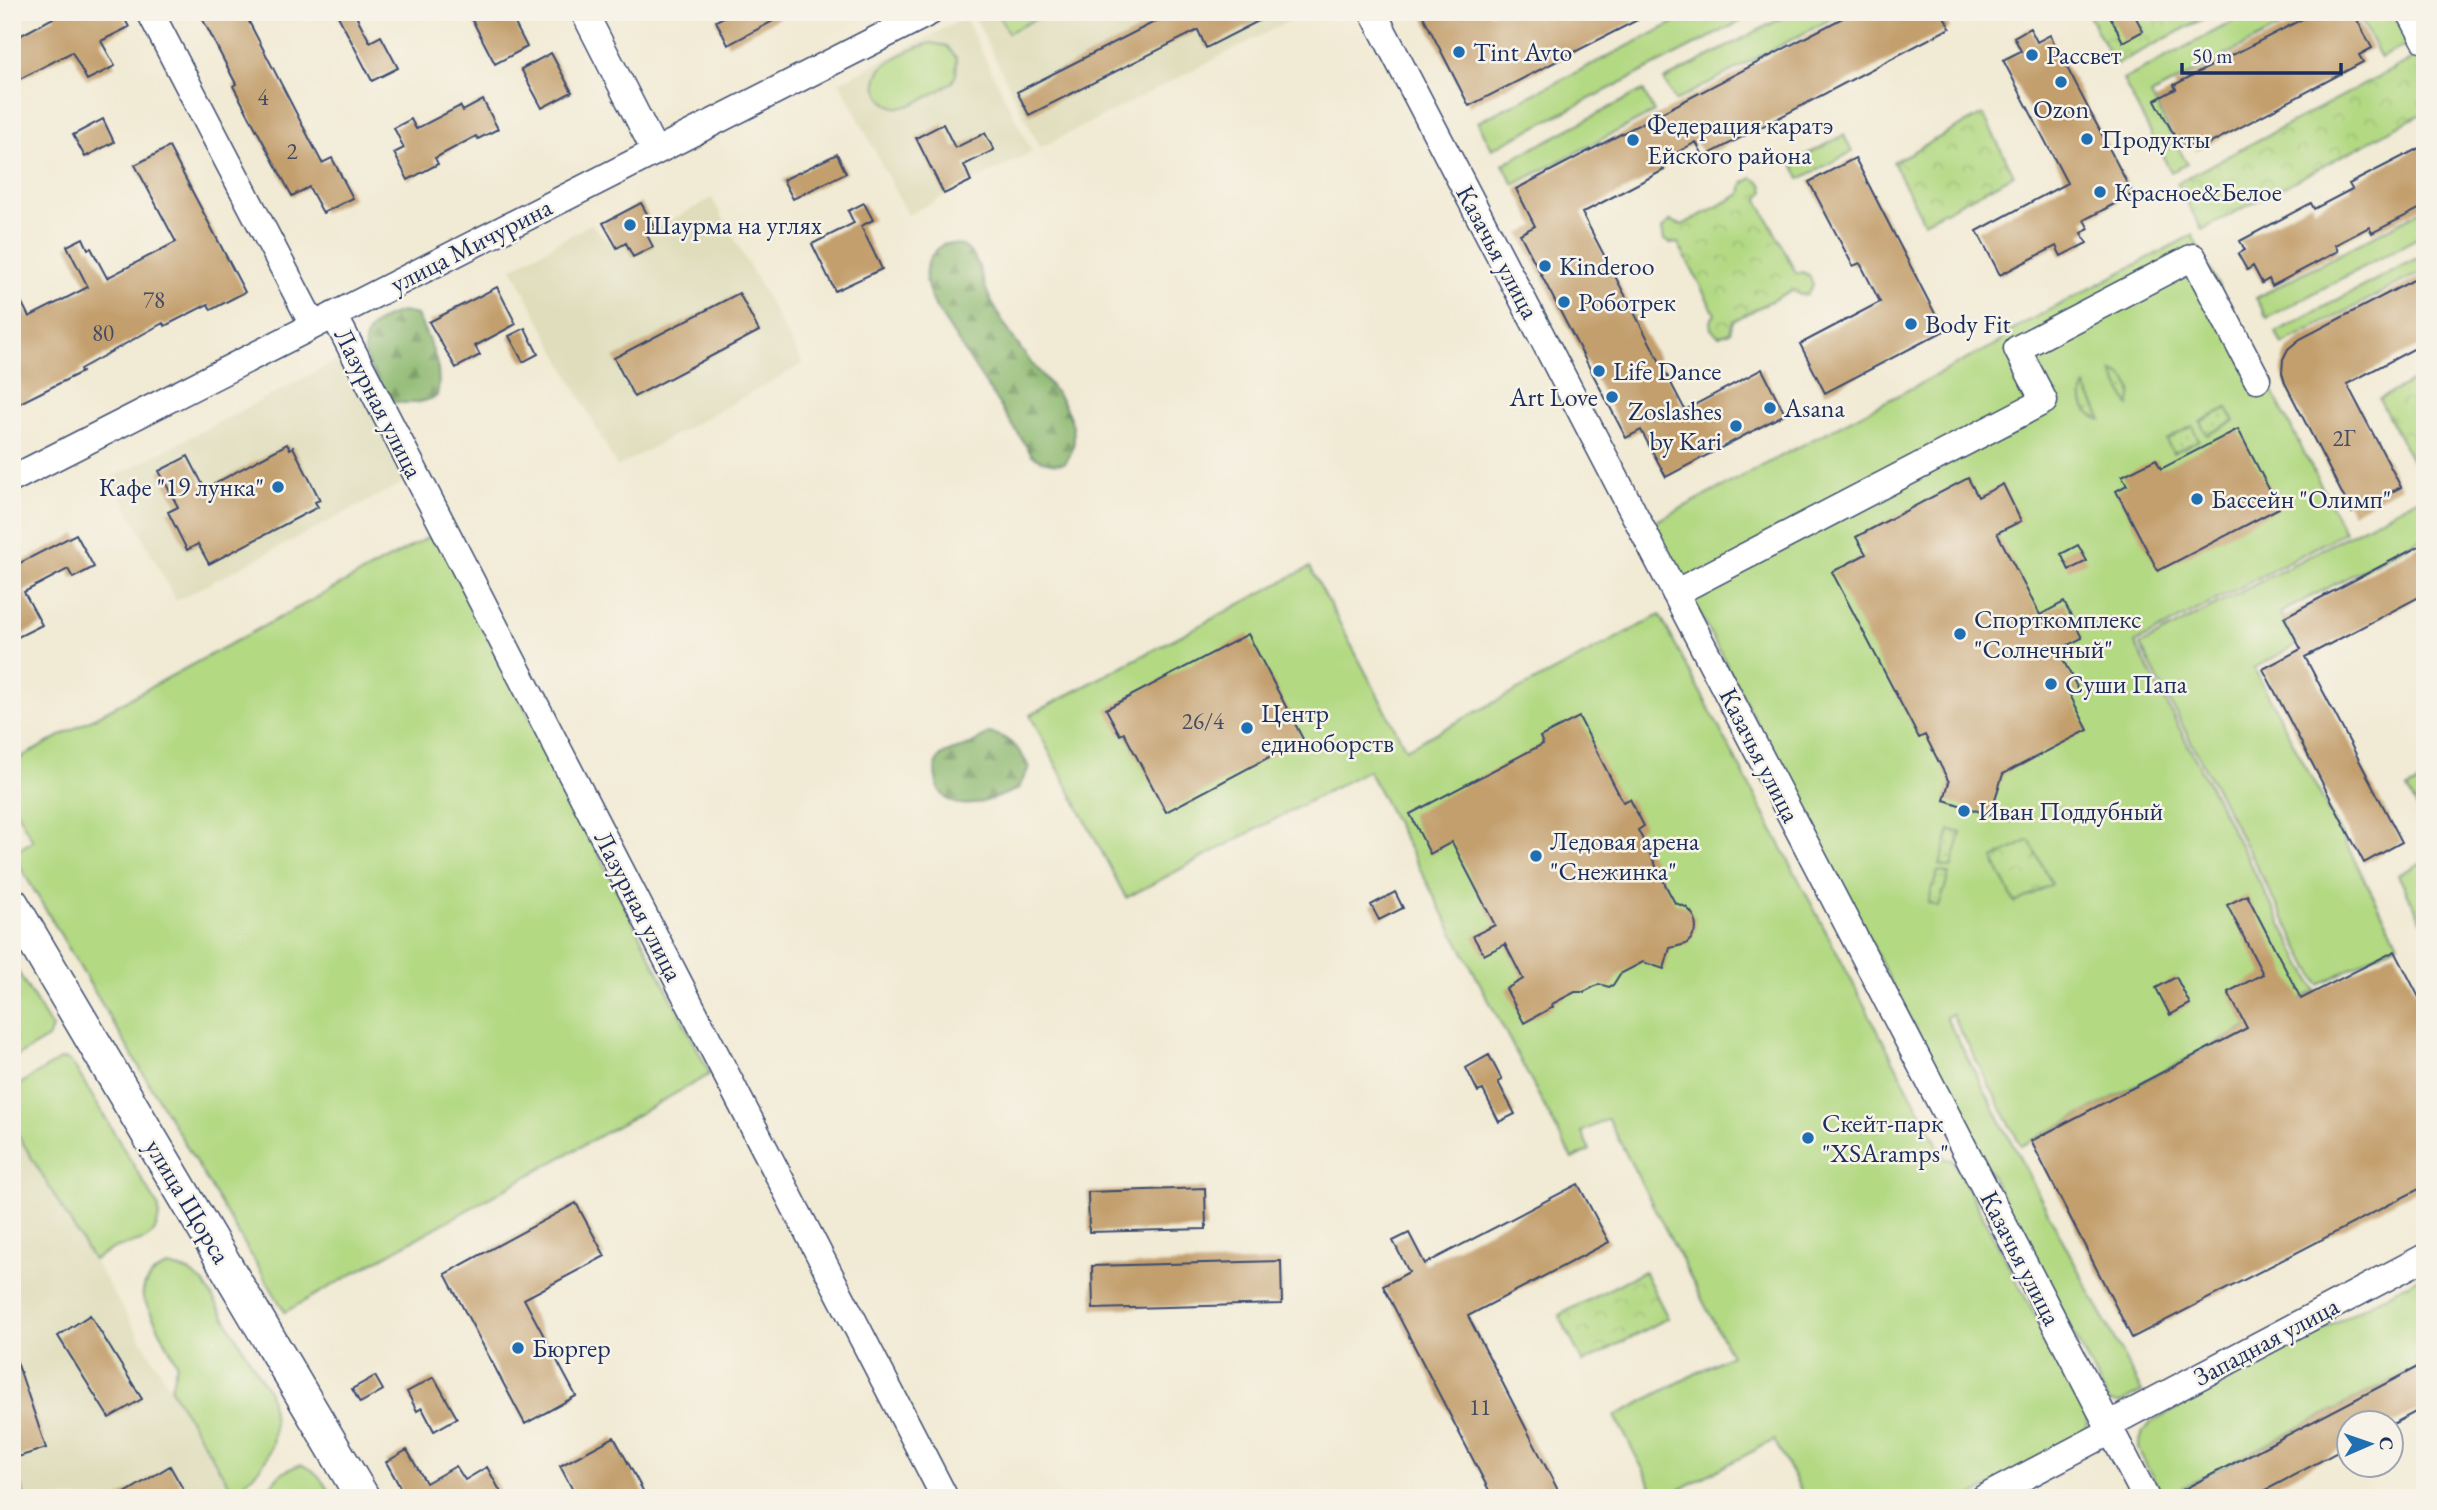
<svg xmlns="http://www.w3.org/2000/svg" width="2437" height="1510" font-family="'EB Garamond',serif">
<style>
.built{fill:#dfddbb}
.grass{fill:#b3d983;stroke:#678470;stroke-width:2}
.forest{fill:url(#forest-firs);stroke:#547468;stroke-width:2}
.park{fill:url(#park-crowns);stroke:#678470;stroke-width:2}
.garden{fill:url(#garden-dots);stroke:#678470;stroke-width:2}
.building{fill:#c39f6d}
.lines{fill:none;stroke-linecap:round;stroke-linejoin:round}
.minor-casing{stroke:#3b4b70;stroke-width:29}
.major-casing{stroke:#3b4b70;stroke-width:36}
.minor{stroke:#fff;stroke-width:26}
.major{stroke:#fff;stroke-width:33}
.poi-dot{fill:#1f6fb2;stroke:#f7f3e8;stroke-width:2.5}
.labels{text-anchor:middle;stroke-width:5;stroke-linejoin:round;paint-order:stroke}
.number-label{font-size:23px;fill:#454b62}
.poi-label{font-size:26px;fill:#1b2f5e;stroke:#f7f3e8;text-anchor:start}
.street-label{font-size:26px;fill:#1b2f5e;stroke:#f7f3e8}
</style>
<defs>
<pattern id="forest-firs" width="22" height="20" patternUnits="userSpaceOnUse" patternTransform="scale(1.75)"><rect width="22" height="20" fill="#8eb971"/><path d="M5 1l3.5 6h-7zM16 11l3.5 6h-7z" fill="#739760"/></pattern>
<pattern id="park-crowns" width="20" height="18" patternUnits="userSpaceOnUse" patternTransform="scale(1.75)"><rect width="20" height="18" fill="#b3d983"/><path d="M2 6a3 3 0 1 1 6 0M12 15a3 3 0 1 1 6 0" fill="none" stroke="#99bb74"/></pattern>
<pattern id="garden-dots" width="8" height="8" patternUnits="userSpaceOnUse" patternTransform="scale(1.75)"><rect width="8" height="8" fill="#b3d983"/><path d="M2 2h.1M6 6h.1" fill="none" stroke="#99bb74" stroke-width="1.8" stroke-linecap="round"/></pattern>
</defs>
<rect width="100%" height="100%" fill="#f7f3e8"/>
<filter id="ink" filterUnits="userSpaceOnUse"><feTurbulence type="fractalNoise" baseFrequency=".0143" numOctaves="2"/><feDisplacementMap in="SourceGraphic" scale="14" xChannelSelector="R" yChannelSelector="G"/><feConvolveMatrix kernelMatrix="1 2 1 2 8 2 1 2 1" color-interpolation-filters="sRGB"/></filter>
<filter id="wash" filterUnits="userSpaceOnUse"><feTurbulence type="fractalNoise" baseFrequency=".00686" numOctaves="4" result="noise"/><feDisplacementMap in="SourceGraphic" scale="28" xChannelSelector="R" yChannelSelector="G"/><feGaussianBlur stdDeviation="1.57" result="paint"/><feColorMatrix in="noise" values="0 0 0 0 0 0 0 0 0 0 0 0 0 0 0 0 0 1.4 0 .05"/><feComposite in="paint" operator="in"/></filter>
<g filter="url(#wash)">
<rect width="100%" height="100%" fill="#f1ead4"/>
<path class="built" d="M977,12H1307L1040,148L973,14Z
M965,18L1032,152L907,215L840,82Z
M712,198L803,364L617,467L512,268L591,224L617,250Z
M344,357L408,480L176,601L112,478Z
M12,1125L30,1155L237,1498H25L12,1463Z"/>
<path class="grass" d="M997,12H1049L1008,33Z
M1695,12H1759L1492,149L1478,122Z
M1793,12H1844L1675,101L1664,80Z
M2251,12H2308L2151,95L2187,164L2171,172L2123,80Z
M2357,12H2393L2409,43L2381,58Z
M931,43L947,46L957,59L956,75L952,82C942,90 916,104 904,107C882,111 867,83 883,67C894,56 917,47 931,43Z
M1643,90L1654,112L1514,185L1503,164Z
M1844,135L1852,152L1800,179L1792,162Z
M2425,209V234L2267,318L2256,298Z
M2192,235L2345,532L2135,643L2316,991L2021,1146L1952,1014L1946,1017L2142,1392L2121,1403L2109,1402L1653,523L2002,341L2000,336Z
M2425,254V270L2282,345L2276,332Z
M2425,495V537L2280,613L2297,645L2254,668L2398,943L2319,985L2140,645Z
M436,533L710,1074L285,1312L12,853L33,841L12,803V762Z
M1310,567L1406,749L1660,615L1945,1159L1953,1160L2088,1416L2085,1436L1968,1498H1805L1774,1440L1664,1498H1658L1615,1416L1731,1355L1608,1119L1581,1132L1590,1150L1572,1159L1368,770L1126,898L1030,715Z
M2423,781L2425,783V822L2407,789Z
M2425,861V924L2424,925L2398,875Z
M12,962L52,1028L48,1038L12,1059Z
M61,1059L68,1060L75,1067L159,1208C160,1235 148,1241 125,1245C114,1246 102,1255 93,1260L12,1125V1089Z
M168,1266L188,1271L204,1283L268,1390C275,1413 278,1445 262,1465C254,1475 244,1484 234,1493L171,1389L177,1363L143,1298C141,1282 154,1270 168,1266Z
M2425,1274V1363L2163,1498L2138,1449L2143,1431L2150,1423Z
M12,1463L25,1498H12Z
M298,1465C315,1465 325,1485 333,1498H260L280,1474Z"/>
<path class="forest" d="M943,244C952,244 961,243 968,250C982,264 981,282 990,298C998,315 1015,342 1027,357C1049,385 1093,426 1065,463C1051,465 1044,462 1032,455L936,308C924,284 918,263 943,244Z
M402,312L417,315C429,341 444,366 437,396C423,403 408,405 392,401C384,388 370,372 366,358C359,330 379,318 402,312Z
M989,733C1009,736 1021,750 1029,768L1018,789C994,799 948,821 937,783C935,775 933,764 940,757C947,750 961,749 970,745C977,742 983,737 989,733Z"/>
<path class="park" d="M2087,12H2216L2115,65Z
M2416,57L2425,73V112L2202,230L2177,183Z
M1983,114L2014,175L1924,222L1893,162Z
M1753,178L1762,184L1764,191L1758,200L1796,273L1802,272L1809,275L1813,285L1807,294L1800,295L1792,290L1733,321L1730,332L1719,336L1711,329L1710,321L1715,314L1678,243L1671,244L1664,240L1662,229L1670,221L1682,225L1741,194L1743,183Z
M2425,375V469L2418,472L2379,399Z
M2029,840L2052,884L2015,903L1993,859Z
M1644,1271L1668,1318L1583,1363L1559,1315Z"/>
<path class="garden" d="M2112,372C2129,376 2135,390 2129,406Z
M2085,386L2102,420C2085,415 2079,402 2085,386Z
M2227,408L2234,421L2207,435L2200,422Z
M2192,426L2199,440L2173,453L2166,440Z
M1950,830L1961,833L1951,868L1940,865Z
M1938,871L1949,874L1939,907L1928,903Z"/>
<g id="blocks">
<path class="building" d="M53,12H121L129,27L101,41L115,66L87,80L72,52L18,80L12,68V40L55,17Z
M199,12H244L322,163L332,158L353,198L323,213L309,187L292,196L233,86L236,84Z
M336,12H354L370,42L381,36L398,68L372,81Z
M468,12H509L527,47L495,64Z
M733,12H790L728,45L716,21Z
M1174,12H1276L1206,48L1198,30L1029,115L1017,92Z
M1421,12H1653L1469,106Z
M1854,12H1942L1950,28L1704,157L1696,142L1660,162L1664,170L1582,213L1685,410L1762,369L1785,414L1666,477L1641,430L1626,438L1520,234L1535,226L1516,189Z
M2108,12H2133L2143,31L2123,42Z
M2316,12H2353L2372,48L2359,55L2363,62L2196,151L2192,143L2181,148L2155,100L2176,89L2174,85Z
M2030,28L2037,42L2050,35L2133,194L2084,220L2089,229L2081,233L2087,243L2061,256L2056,246L2000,275L1977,231L2067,183L2003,60L2021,51L2014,37Z
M551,53L572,92L542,108L521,69Z
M483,100L498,129L478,139L476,136L435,158L438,164L408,180L394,153L404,148L394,128L411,119L416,129L460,106L463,111Z
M103,119L114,142L85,157L73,135Z
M943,124L955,148L985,133L994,150L964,165L971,181L944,194L916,138Z
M2425,145V206L2372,233L2369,227L2335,245L2338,251L2272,286L2269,279L2262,283L2253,266L2247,270L2238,254L2245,250L2240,241L2311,203L2314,209L2352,189L2349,184Z
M169,147L245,292L211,310L208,304L165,326L163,323L80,369L82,372L12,407V283L29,317L88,287L67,246L83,238L88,249L91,248L107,278L176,242L135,165Z
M837,154L846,173L793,199L783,180Z
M1855,158L1944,331L1825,393L1800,344L1880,302L1860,263L1853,266L1809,182Z
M641,203L655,228L646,233L653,247L633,257L626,243L617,248L603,223Z
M864,203L873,220L861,226L882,269L835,291L812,244L854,223L848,211Z
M2425,274V343L2347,384L2401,487L2352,513L2285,383L2282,373L2283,359L2288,349L2300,339Z
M497,287L516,324L475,346L480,355L456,368L429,322Z
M739,293L759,331L634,397L614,358Z
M525,328L538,354L523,362L509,336Z
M2238,429L2279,508L2158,571L2116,491L2127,485L2122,476L2156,459L2161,469Z
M287,444L290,449L293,447L320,500L315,502L318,507L209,564L198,544L187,550L168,512L178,507L159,471L188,456L205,489Z
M1968,478L1978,497L2003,484L2021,521L1997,533L2040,615L2064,602L2082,638L2058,650L2079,691L2070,695L2088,730L2003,774L1990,815L1944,800L1949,782L1925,735L1919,738L1832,572L1866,554L1856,537Z
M76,534L94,567L73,578L68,569L24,592L42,625L12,640V567Z
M2425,543V594L2305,657L2402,842L2364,863L2263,669L2301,649L2284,617Z
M2078,545L2087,561L2069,570L2061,554Z
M1248,634L1303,739L1166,812L1124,733L1120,735L1106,709Z
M1579,717L1623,802L1630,799L1644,826L1638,830L1669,892L1675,903L1686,907L1691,912L1695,918L1696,929L1691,939L1686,944L1670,948L1664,969L1643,962L1620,974L1613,985L1609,987L1599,984L1584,992H1575L1552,1004L1553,1007L1524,1023L1506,989L1523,979L1505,944L1484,955L1473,936L1495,925L1452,842L1430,854L1410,814L1543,744L1540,737Z
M1395,892L1403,908L1379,920L1371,905Z
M2247,895L2301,999L2395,951L2425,1009V1186L2132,1338L2031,1141L2247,1028L2228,992L2263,974L2227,905Z
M2176,977L2190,1004L2170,1015L2156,988Z
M1489,1055L1502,1080L1498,1082L1515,1114L1499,1122L1483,1090L1478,1092L1466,1068Z
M1578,1184L1609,1242L1468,1316L1562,1498H1493L1383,1286L1409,1272L1393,1241L1409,1233L1425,1264Z
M1205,1188L1206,1229L1089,1232L1088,1192Z
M576,1203L605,1256L524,1299L576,1396L525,1424L445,1274Z
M1281,1261L1282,1304L1093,1309L1092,1266Z
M90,1315L142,1399L109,1418L58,1336Z
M15,1356L46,1448L12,1459V1357Z
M2425,1363V1407L2395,1423H2349V1446L2251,1498H2167Z
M375,1376L383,1390L360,1403L352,1389Z
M434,1377L457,1418L434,1431L422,1408L417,1411L407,1392Z
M614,1437L647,1498H577L560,1466Z
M407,1450L426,1483L456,1466L465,1480L487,1467L504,1498H401L403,1497L399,1485L386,1462Z
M170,1466L188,1498H117Z"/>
</g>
</g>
<g filter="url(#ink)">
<use href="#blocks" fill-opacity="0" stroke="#3b4b70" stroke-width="2"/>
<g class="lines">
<defs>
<path id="minor" d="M150,12L313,325
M584,12L655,151
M1373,12L2146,1498
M2410,12L2425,40
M334,315L945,1498
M12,479L930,12
M1675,593L2044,401L2017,349L2193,257L2257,379
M2108,1425L2425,1257
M1984,1498L2111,1431"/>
<path id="major" d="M12,904L363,1498"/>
</defs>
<use href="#minor" class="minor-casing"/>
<use href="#major" class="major-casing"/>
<use href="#minor" class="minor"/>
<use href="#major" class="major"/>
</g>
</g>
<g class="poi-dot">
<circle cx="1459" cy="52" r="7"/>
<circle cx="2032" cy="55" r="7"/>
<circle cx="2061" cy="82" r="7"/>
<circle cx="2087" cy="139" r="7"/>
<circle cx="1633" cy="140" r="7"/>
<circle cx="2100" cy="192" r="7"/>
<circle cx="630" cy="225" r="7"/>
<circle cx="1545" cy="266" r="7"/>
<circle cx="1564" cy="302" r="7"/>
<circle cx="1911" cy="324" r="7"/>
<circle cx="1599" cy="371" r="7"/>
<circle cx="1612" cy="397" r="7"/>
<circle cx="1770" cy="408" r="7"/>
<circle cx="1736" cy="426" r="7"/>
<circle cx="278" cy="487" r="7"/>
<circle cx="2197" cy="499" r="7"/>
<circle cx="1960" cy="634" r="7"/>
<circle cx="2051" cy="684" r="7"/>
<circle cx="1247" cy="728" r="7"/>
<circle cx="1964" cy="811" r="7"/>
<circle cx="1536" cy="856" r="7"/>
<circle cx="1808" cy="1138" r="7"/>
<circle cx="518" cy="1348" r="7"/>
</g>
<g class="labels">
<g class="number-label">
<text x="263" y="105">4</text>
<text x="292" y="159">2</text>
<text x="154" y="308">78</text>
<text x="103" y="341">80</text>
<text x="2344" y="446">2Г</text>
<text x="1203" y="729">26/4</text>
<text x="1480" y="1415">11</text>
</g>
<g class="poi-label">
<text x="1473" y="61">Tint Avto</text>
<text x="2046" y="64">Рассвет</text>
<text x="2061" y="118" text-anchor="middle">Ozon</text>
<text x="1647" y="134">Федерация каратэ<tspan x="1647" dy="30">Ейского района</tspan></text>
<text x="2101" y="148">Продукты</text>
<text x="2114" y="201">Красное&amp;Белое</text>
<text x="644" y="234">Шаурма на углях</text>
<text x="1559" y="275">Kinderoo</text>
<text x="1578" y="311">Роботрек</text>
<text x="1925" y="333">Body Fit</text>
<text x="1613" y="380">Life Dance</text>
<text x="1598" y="406" text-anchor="end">Art Love</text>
<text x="1784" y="417">Asana</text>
<text x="1722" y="420" text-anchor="end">Zoslashes<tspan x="1722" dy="30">by Kari</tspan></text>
<text x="264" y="496" text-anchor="end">Кафе "19 лунка"</text>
<text x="2211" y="508">Бассейн "Олимп"</text>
<text x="1974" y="628">Спорткомплекс<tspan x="1974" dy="30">"Солнечный"</tspan></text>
<text x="2065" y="693">Суши Папа</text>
<text x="1261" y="722">Центр<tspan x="1261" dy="30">единоборств</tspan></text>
<text x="1978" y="820">Иван Поддубный</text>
<text x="1550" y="850">Ледовая арена<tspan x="1550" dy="30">"Снежинка"</tspan></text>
<text x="1822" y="1132">Скейт-парк<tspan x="1822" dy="30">"XSAramps"</tspan></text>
<text x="532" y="1357">Бюргер</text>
</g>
<g class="street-label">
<text transform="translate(471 245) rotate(-27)" y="9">улица Мичурина</text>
<text transform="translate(1498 252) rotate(62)" y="9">Казачья улица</text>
<text transform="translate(379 403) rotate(63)" y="9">Лазурная улица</text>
<text transform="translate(1760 755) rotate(63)" y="9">Казачья улица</text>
<text transform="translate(639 906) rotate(63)" y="9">Лазурная улица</text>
<text transform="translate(188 1201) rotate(59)" y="9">улица Щорса</text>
<text transform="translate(2021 1258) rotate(63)" y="9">Казачья улица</text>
<text transform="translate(2266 1341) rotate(-28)" y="9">Западная улица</text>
</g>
</g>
<rect width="2437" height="1510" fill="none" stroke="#f7f3e8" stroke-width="42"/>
<g transform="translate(2370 1444) rotate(88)"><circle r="33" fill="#f7f3e8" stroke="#9fa5b1" stroke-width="2"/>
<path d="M0-5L12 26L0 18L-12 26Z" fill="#1f6fb2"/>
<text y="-10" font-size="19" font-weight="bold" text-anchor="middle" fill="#1b2f5e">С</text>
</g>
<path d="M2182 63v10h159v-10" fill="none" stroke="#1b2f5e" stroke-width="3.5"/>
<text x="2192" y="63" font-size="21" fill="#1b2f5e" stroke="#f7f3e8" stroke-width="5" paint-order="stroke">50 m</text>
</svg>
